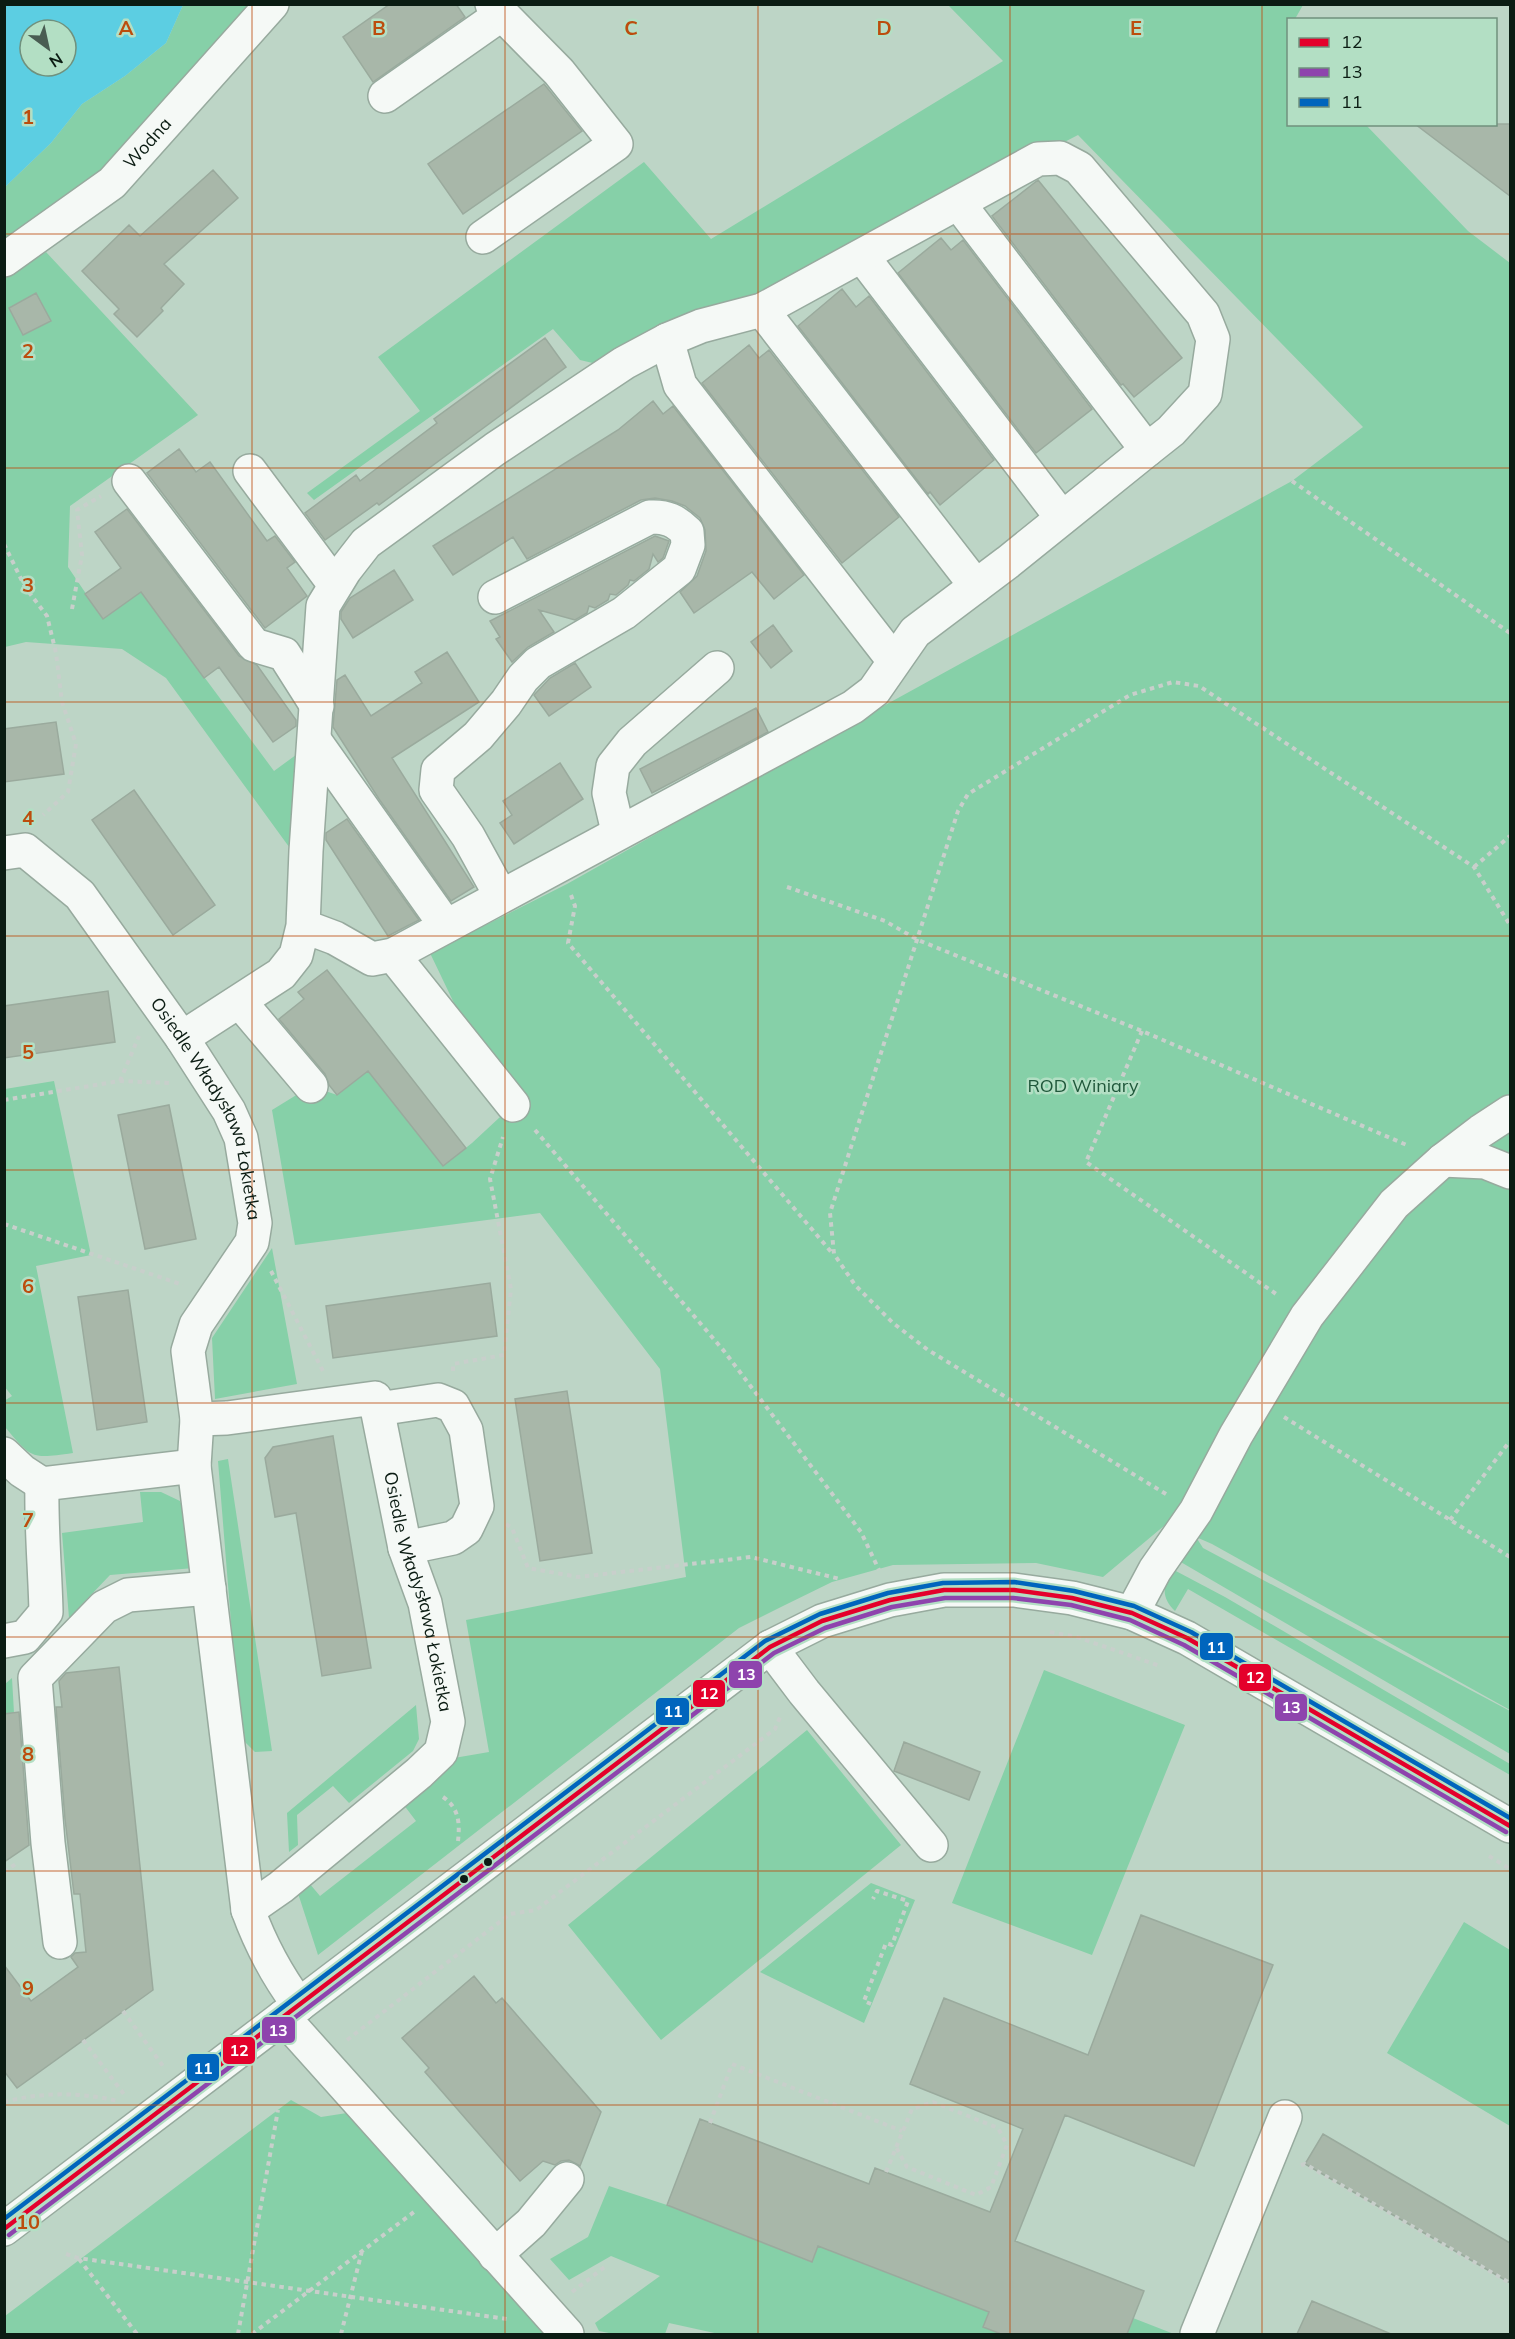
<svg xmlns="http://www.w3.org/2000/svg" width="1515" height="2339" font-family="Mulish,sans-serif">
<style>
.green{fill:#86d0a8}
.water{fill:#5ccee2;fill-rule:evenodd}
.building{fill:#a8b7a9;stroke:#9aaa9d;stroke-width:1.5}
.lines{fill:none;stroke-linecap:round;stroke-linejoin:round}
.minor-casing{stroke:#97aa9e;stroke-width:36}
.path{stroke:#c8cfcb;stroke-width:4;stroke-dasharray:4.5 4.5;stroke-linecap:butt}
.minor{stroke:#f5f9f6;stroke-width:33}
.bus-1-casing{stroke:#b3dfc4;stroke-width:9}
.bus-2-casing{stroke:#b3dfc4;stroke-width:9}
.bus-3-casing{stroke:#b3dfc4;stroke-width:9}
.bus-1{stroke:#e4002b;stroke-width:4.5}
.bus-2{stroke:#8e44ad;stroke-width:4.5}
.bus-3{stroke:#0065bd;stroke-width:4.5}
.grid{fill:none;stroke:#bc4d0d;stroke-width:1.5;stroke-opacity:0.55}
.bus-dot{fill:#0b1c13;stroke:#b3dfc4;stroke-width:2}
.labels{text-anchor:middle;stroke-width:5;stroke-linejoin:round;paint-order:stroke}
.street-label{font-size:18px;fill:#0b1c13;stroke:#b3dfc4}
.park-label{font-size:18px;fill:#20583b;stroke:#b3dfc4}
.grid-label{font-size:20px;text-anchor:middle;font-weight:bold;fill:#bc4d0d;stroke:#b3dfc4;stroke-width:5;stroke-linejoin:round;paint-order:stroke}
.line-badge{stroke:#b3dfc4;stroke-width:2}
.badge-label{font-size:16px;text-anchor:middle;font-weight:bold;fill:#fff}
</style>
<rect width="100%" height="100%" fill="#bdd5c6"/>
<path class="green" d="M183,5H253L98,176L5,243V187L51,143L82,104L125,76L166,43Z
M948,5H1303L1295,19L1288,20V124L1366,125L1468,231L1510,263V1710L1212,1544L1196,1537L1203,1548L1510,1711V1754L1179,1561L1171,1520L1103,1577L1036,1563L893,1565L832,1582L783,1606L739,1628L318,1955L295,1884L304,1877L320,1896L416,1821L400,1800L454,1758L489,1752L466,1620L686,1577L660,1369L540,1213L295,1245L272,1110L311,1086L337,1095L368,1071L443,1166L472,1143L513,1105L465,1026L430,953L567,884L858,720L1292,481L1363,427L1078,135L759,300L597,364L580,360L553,329L314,500L307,493L420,411L378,357L644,162L711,239L1003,61Z
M46,252L198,415L70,506L68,567L103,619L141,592L274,771L315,741L292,851L166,678L122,649L26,642L5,647L4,279Z
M54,1081L91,1255L36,1266L73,1453C31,1459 32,1459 5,1427L4,1401L12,1396L4,1386L5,1089Z
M272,1248L297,1384L215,1399L212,1338Z
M228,1459L272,1751L255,1752L243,1740L239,1721L218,1461Z
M140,1492H161L180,1501L188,1521L194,1568L110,1575L69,1618L62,1533L143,1522Z
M1174,1570L1225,1597L1510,1764V1775L1188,1589L1175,1611C1161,1597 1162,1586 1174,1570Z
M1044,1670L1185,1725L1092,1955L952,1903Z
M12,1678L14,1713L5,1714V1684Z
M416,1705L419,1739L413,1751L349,1803L333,1786L297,1815L298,1845L289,1852L287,1813Z
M807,1730L901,1845L661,2040L568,1925Z
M871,1883L915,1900L864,2023L760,1972Z
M1464,1922L1510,1950V2126L1387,2053Z
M291,2100L321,2117L347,2113L548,2334H5V2316Z
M609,2186L667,2205L811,2262L823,2232L843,2256L959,2300H993L983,2327L1001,2334H719L669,2323L665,2334H614L599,2331L595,2323L660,2276L611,2256L569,2280L550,2259L588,2237Z
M1133,2318L1174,2334H1127Z"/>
<path class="water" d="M5,4L183,5L166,43L125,76L82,104L51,143L5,187ZM30,30H66V66H30Z"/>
<path class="building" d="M390,4H456L465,17L373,82L343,37Z
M544,84L582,131L463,214L428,164Z
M1415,124H1510V196Z
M213,170L238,198L164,264L184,284L161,308L163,311L137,337L114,314L119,309L82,271L129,225L140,236Z
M1038,180L1182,358L1134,397L1123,384L1121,385L992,216Z
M941,238L951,250L963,240L1092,409L1036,453L898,273Z
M842,289L856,307L869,296L994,460L940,505L930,492L928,494L798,326Z
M36,293L51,321L23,335L9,308Z
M545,338L566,367L379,505L377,503L325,540L305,513L356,475L360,481L437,423L434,419Z
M749,345L759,358L769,350L899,517L842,563L702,383Z
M653,401L663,414L673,406L804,575L774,599L752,572L694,613L680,592L697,576L706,551L705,530L700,518L685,506L672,501L655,498L641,500L527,559L513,537L453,575L433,546L618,430Z
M179,449L196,472L210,462L267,541L275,536L295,562L287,568L307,596L265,628L147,473Z
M127,509L239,656L257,665L296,720V726L273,742L219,667L204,678L141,592L103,619L85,594L121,568L95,532Z
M655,536L669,541L663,558L658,562L653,554L649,569L634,581L630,580L628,585L616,595L610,594L608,600L595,608L589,606L587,613L575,620L539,610L554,632L528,647L512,662L496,639L500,637L490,621Z
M394,570L413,600L353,638L341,619V612L350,598Z
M773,625L792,651L771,668L751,642Z
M447,652L479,702L392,758L474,887L451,901L379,799L333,727L337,680L345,675L371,716L422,683L415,672Z
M575,663L591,687L549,716L534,695L550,678Z
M756,708L768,732L652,793L640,769Z
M56,722L64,774L4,782V729Z
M560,763L583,799L514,844L500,823L512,815L503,801Z
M134,790L215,905L173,935L92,820Z
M347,819L419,920L388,936L326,840V833Z
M327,970L466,1148L443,1166L368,1071L337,1095L329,1085L325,1074L279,1019L304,999L298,992Z
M108,991L115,1042L4,1058V1006Z
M169,1105L196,1239L145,1249L118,1115Z
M490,1283L497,1336L333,1358L326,1306Z
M128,1290L147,1422L97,1430L78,1297Z
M567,1391L592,1553L540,1561L515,1399Z
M333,1436L371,1668L322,1676L296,1513L275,1517L265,1458L273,1447Z
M119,1667L153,1990L17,2088L4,2071V1965L31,2001L78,1967L71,1957L75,1953L86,1952L80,1894H74L65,1819L56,1707H62L59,1681L66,1673Z
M19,1712L29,1845L4,1862V1714Z
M904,1742L980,1772L969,1800L894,1771Z
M1141,1915L1273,1965L1194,2166L1065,2115L1015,2241L1144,2291L1127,2334H1001L983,2327L989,2312L818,2246L812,2262L667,2205L700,2119L869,2184L875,2168L990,2212L1023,2129L910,2084L944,1998L1088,2055Z
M474,1976L496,2003L502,1998L601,2112L580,2166L569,2160L561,2161L555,2165L543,2161L520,2181L425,2072L429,2068L402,2038Z
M1323,2134L1510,2243V2283L1305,2164Z
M1312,2301L1391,2334H1297Z"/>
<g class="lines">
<defs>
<g id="minor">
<path d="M385,96L502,14"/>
<path d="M959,204L1147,450"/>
<path d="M483,237L616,144L559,72L492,4"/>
<path d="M862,256L1062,518"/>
<path id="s1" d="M4,260L112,183L272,4"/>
<path d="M762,310L976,586"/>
<path d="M667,340L680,385L894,661"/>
<path d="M250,471L335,585"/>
<path d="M129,481L254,645L284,654L317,706"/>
<path d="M495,597L650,517C666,516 676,521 687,532L688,545L679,569L624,613L538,663L523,678L506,703L478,736L438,770L436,790L468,836L501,896"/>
<path d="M315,741L446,926"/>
<path d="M620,832L616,823L609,793L613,766L632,742L717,668"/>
<path id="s2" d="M4,853L25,850L80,895L182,1038L229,1111L241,1138L255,1223L252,1242L196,1325L188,1351L197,1419L194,1466L248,1910C261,1946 276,1974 299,2005"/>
<path d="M393,955L513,1105"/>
<path d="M240,1002L311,1086"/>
<path d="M182,1038L281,974L296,955L303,926L306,851L323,606L345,570L366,543L495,449L624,363L667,340L701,326L762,310L1038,159L1060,158L1079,168L1203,314L1213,339L1205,394L1171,431L1147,450L1008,562L915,632L874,691L853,707L393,955L372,959L335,938L303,926"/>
<path d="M1443,1160L1485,1162L1510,1172"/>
<path d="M378,1409L438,1400L453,1406L466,1430L477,1506L466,1529L453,1538L405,1548"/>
<path id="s3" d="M197,1419L227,1418L375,1398L405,1548L425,1603L448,1722L441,1752L419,1773L281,1887L248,1910"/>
<path d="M4,1454L22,1471L42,1484L194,1466"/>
<path d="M1132,1613L1155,1570L1196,1511L1236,1435L1307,1316L1394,1204L1443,1160L1481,1131L1510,1112"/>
<path d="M4,1641L25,1637L46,1612C45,1569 41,1527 42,1484"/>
<path d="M770,1647L804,1692L931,1845"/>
<path d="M60,1942L48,1843L35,1678L104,1607L128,1595L209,1588"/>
<path d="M283,2017L567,2334"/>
<path d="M4,2229L770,1647L822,1621L890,1600L944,1590H1014L1072,1598L1132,1613L1187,1638L1510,1826"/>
<path d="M495,2255L531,2223L567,2179"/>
<path d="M1197,2334L1285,2117"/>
</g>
</defs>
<use href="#minor" class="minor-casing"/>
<path class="path" d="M1292,481L1510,633
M4,544L25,587L47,616L56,653L62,702L76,744L68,792L43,815
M72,609L82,555L77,510L101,496
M1474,867L1510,836
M787,887L885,921L918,940L1142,1031L1409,1146
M571,895L575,906L568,943L833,1254
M1142,1031L1086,1162L1279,1296
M120,1081L139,1036
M4,1100L120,1081L170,1083
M535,1130L724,1351L861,1532L879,1570
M4,1224L183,1285
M271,1271L323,1371
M453,1371V1364L504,1355L511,1289L490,1179L503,1137
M1284,1417L1510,1557
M1166,1494L928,1350L893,1323L855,1285L834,1254L830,1213L958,811L968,794L1130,695L1173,682L1199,686L1474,867L1510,925
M1450,1520L1510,1441
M506,1524L512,1528L528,1568L578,1577L751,1557L840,1579
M1050,1632L1077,1637L1160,1666
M443,1797C459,1808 460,1823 458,1841
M1489,1856L1510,1869
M4,1872L17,1863
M871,2004L864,2001L886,1943L892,1945L908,1901L877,1891L873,1899
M123,2011L163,2066
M83,2040L126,2097
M347,2040L510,1914L536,1910L775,1729L780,1717
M4,2102C43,2092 80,2092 118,2101
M710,2123L732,2064L902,2131
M1301,2165L1305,2164L1510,2283
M886,2172L912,2109L933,2102L998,2128L1007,2145L991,2187L976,2195L907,2167L896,2147
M66,2254L78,2258L507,2319
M79,2259L137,2334
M572,2292L606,2266
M238,2334L278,2110
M252,2334L414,2212
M341,2334L362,2251"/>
<use href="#minor" class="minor"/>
<defs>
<path id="bus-1" d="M4,2229L770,1647L822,1621L890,1600L944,1590H1014L1072,1598L1132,1613L1187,1638L1510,1826"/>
<path id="bus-2" d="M9,2235L774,1653L825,1628L892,1607L945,1598H1013L1071,1605L1130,1620L1184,1645L1506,1832"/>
<path id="bus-3" d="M4,2219L765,1641L820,1614L888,1593L943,1583L1014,1582L1074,1591L1134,1606L1191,1632L1510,1818"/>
</defs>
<use href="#bus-1" class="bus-1-casing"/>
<use href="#bus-2" class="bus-2-casing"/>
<use href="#bus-3" class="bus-3-casing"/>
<use href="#bus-1" class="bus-1"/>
<use href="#bus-2" class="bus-2"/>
<use href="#bus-3" class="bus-3"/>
</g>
<path class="grid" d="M252,4V2334M505,4V2334M758,4V2334M1010,4V2334M1262,4V2334M4,234H1510M4,468H1510M4,702H1510M4,936H1510M4,1170H1510M4,1403H1510M4,1637H1510M4,1871H1510M4,2105H1510"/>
<g class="bus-dot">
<circle cx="488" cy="1862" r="5"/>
<circle cx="464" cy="1879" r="5"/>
</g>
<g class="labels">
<g class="street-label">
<text dy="6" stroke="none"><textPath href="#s1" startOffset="186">Wodna</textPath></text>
<text dy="6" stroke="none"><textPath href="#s2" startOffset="344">Osiedle Władysława Łokietka</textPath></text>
<text dy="6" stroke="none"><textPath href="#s3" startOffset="378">Osiedle Władysława Łokietka</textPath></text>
</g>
<g class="park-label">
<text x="1083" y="1092">ROD Winiary</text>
</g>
</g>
<g class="grid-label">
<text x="126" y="35">A</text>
<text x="379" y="35">B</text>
<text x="631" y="35">C</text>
<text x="884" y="35">D</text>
<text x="1136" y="35">E</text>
<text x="28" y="124">1</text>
<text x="28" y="358">2</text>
<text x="28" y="592">3</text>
<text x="28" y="825">4</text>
<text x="28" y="1059">5</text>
<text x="28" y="1293">6</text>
<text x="28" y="1527">7</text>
<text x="28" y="1761">8</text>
<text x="28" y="1995">9</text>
<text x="28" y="2229">10</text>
</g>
<g class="line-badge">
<rect x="1199" y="1632" width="35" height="29" rx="6" fill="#0065bd"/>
<rect x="728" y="1660" width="35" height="29" rx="6" fill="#8e44ad"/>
<rect x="1238" y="1663" width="34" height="29" rx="6" fill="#e4002b"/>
<rect x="692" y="1679" width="34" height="29" rx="6" fill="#e4002b"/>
<rect x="1274" y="1693" width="34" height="29" rx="6" fill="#8e44ad"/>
<rect x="655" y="1697" width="35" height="29" rx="6" fill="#0065bd"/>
<rect x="261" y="2016" width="35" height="28" rx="6" fill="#8e44ad"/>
<rect x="222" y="2036" width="34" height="29" rx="6" fill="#e4002b"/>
<rect x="186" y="2053" width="34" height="29" rx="6" fill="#0065bd"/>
</g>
<g class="badge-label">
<text x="1216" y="1653">11</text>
<text x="746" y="1680">13</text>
<text x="1255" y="1683">12</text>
<text x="709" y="1699">12</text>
<text x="1291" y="1713">13</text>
<text x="673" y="1717">11</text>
<text x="278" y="2036">13</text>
<text x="239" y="2056">12</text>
<text x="203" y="2074">11</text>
</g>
<rect width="1515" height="2339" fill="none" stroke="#0b1c13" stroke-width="12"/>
<rect x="1287" y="18" width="210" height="108" fill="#b3dfc4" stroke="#70917d" stroke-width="1.5"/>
<rect x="1299" y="38" width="30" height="9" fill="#e4002b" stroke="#70917d" stroke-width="1.5"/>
<text x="1341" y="48" font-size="18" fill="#0b1c13">12</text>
<rect x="1299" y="68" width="30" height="9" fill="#8e44ad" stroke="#70917d" stroke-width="1.5"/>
<text x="1341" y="78" font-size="18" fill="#0b1c13">13</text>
<rect x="1299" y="98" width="30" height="9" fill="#0065bd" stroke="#70917d" stroke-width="1.5"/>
<text x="1341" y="108" font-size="18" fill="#0b1c13">11</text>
<g transform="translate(48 48) rotate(147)"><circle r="28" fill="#b3dfc4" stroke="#70917d" stroke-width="1.5"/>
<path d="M0-4.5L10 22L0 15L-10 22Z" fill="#495d52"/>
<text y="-9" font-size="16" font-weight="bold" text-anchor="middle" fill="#0b1c13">N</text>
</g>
</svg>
